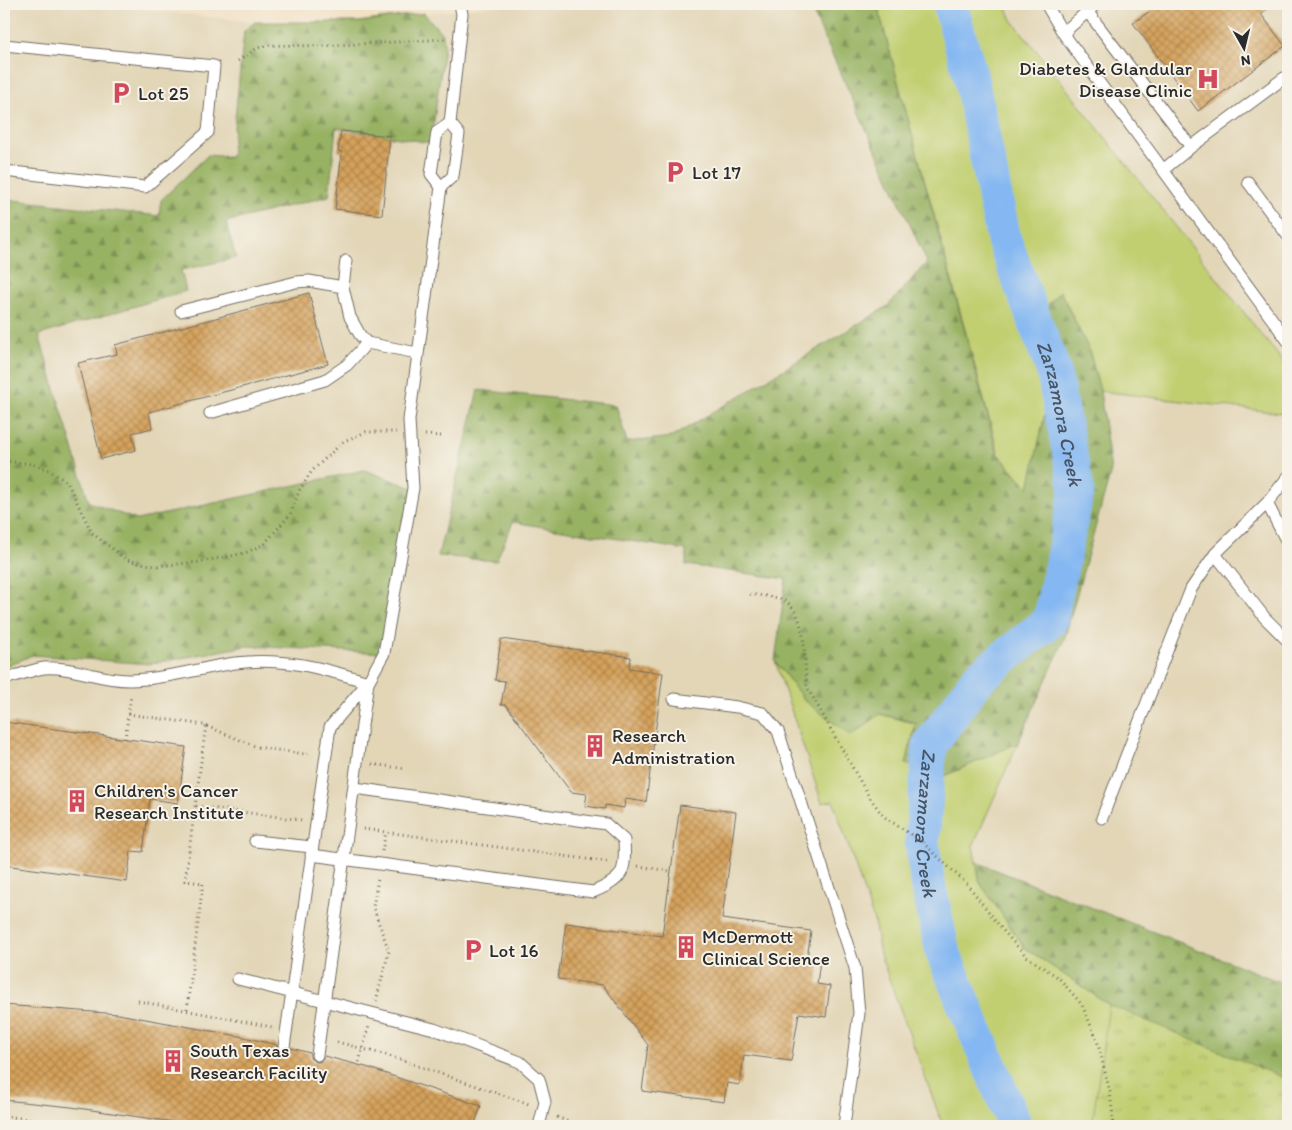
<svg xmlns="http://www.w3.org/2000/svg" width="1292" height="1130" font-family="Itim,sans-serif">
<style>
.built{fill:#e2d6b7}
.grass{fill:#c1cf71;stroke:#767d4e}
.forest{fill:url(#forest-firs);stroke:#626e47}
.park{fill:url(#park-tufts);stroke:#767d4e}
.lines{fill:none;stroke-linecap:round;stroke-linejoin:round}
.river{stroke:#85b8f2;stroke-width:35}
.building{fill:url(#building-cross-hatch)}
.service-casing{stroke:#716b61;stroke-width:13}
.path{stroke:#716b61;stroke-width:3;stroke-dasharray:1 4;stroke-linecap:butt}
.service{stroke:#fff;stroke-width:11}
.labels{text-anchor:middle;stroke-width:4;stroke-linejoin:round;paint-order:stroke}
.poi-label{font-size:19px;fill:#2b2b2b;stroke:#f7f3e8;text-anchor:start}
.water-label{font-size:20px;font-style:italic;fill:#465567;stroke:#f7f3e8}
</style>
<defs>
<pattern id="forest-firs" width="22" height="20" patternUnits="userSpaceOnUse" patternTransform="scale(1.25)"><rect width="22" height="20" fill="#98b263"/><path d="M5 1l3.5 6h-7zM16 11l3.5 6h-7z" fill="#7c9152"/></pattern>
<pattern id="park-tufts" width="24" height="20" patternUnits="userSpaceOnUse" patternTransform="scale(1.25)"><rect width="24" height="20" fill="#c1cf71"/><path d="M3 7l-1-3M5 7V3M7 7l1-3M15 17l-1-3M17 17v-4M19 17l1-3" fill="none" stroke="#a6b262"/></pattern>
<pattern id="building-cross-hatch" width="8" height="8" patternUnits="userSpaceOnUse" patternTransform="scale(1.25)"><rect width="8" height="8" fill="#d5a25b"/><path d="M0 0l8 8M0 8l8-8" fill="none" stroke="#ad844b"/></pattern>
</defs>
<rect width="100%" height="100%" fill="#f7f3e8"/>
<filter id="ink" filterUnits="userSpaceOnUse"><feTurbulence type="fractalNoise" baseFrequency=".02" numOctaves="2"/><feDisplacementMap in="SourceGraphic" scale="10" xChannelSelector="R" yChannelSelector="G"/><feConvolveMatrix kernelMatrix="1 2 1 2 8 2 1 2 1" color-interpolation-filters="sRGB"/></filter>
<filter id="wash" filterUnits="userSpaceOnUse"><feTurbulence type="fractalNoise" baseFrequency=".0096" numOctaves="4" result="noise"/><feDisplacementMap in="SourceGraphic" scale="20" xChannelSelector="R" yChannelSelector="G"/><feGaussianBlur stdDeviation="1.12" result="paint"/><feColorMatrix in="noise" values="0 0 0 0 0 0 0 0 0 0 0 0 0 0 0 0 0 1.4 0 .05"/><feComposite in="paint" operator="in"/></filter>
<g filter="url(#wash)">
<rect width="100%" height="100%" fill="#f2e1c5"/>
<path class="built" d="M4,4H96L255,22H358L503,4H877L999,455L880,953L943,1126H4Z
M1005,4H1288V368L1012,20Z
M1100,391L1288,414V1080L980,883L973,846L1064,640L1111,471Z"/>
<path class="grass" d="M877,4H1005L1012,20L1288,368V414L1100,391L1089,350L1060,291L1047,379L1046,409L1029,488L999,455Z
M775,661L805,701L880,714L916,724L906,764L947,775L1018,743L973,846L980,883L1025,948L1109,1005L1125,1126H943L880,954L874,921L833,801L822,803Z"/>
<path class="forest" d="M809,4H877L998,455L1029,488L1046,409L1047,379L1039,315L1060,291L1089,350L1100,391L1111,471L1064,640L1018,743L947,775L906,764L916,723L880,714L851,736L805,701L775,661L786,579L686,565V550L513,522L496,561L438,556L478,390L616,405L627,442L672,437L888,306L927,262Z
M424,13L443,35L444,47L431,143L336,128L329,196L226,222L236,258L181,270L186,291L39,335L89,502L137,520L364,470L413,488L384,653L247,646L149,664L32,655L4,668V199L159,216L161,200L208,155L231,157L244,31L255,22H358Z
M976,862L1288,985V1126L1112,1066L1109,1005L1025,948L980,883Z"/>
<path class="park" d="M1109,1005L1288,1080V1126H1092Z"/>
<g class="lines">
<path class="river" id="s1" d="M950,4L971,78L1004,240L1053,369L1077,490L1050,621L978,678L930,745L922,842L927,879L943,953L1015,1126"/>
</g>
<g id="blocks">
<path class="building" d="M1160,4H1273L1261,14L1285,46L1198,111L1133,23Z
M341,131L390,136L382,215L335,209L342,152L338,151Z
M309,293L328,364L149,412L152,428L132,433L136,450L101,459L78,363L117,354L115,345Z
M501,639L631,657L629,668L663,673L646,802L625,799L624,808L605,805V809L585,806L587,794L571,792L506,705H501L505,681L495,680Z
M4,722L186,747L178,803L150,799L143,852L131,851L127,882L4,865Z
M680,805L736,812L722,919L811,931L807,958L820,960L817,984L830,986L826,1017L799,1013L791,1061L744,1055L740,1085L727,1083L724,1102L642,1091L648,1045L603,985L558,979L566,923L662,936Z
M4,1005L118,1014L244,1037L277,1045V1050L282,1054H287L291,1048L310,1053V1058L316,1062H320L324,1056L366,1067L481,1106L474,1126H201L71,1107L4,1100Z"/>
</g>
</g>
<g filter="url(#ink)">
<use href="#blocks" fill-opacity="0" stroke="#716b61" stroke-width="1"/>
<g class="lines">
<defs>
<path id="service" d="M1046,4L1063,33L1288,341
M1087,11L1191,147L1163,170
M1063,33L1096,4
M4,45L214,66L208,132L145,187L4,171
M1191,147L1284,78
M1248,182L1288,236
M441,187L431,174L437,132L450,123
M346,261L343,287L350,317L360,335L367,343L417,353
M181,311L296,282L309,281L343,287
M210,413L325,380L347,365L367,343
M1267,503L1288,544
M1215,554L1265,618L1288,641
M4,679C17,676 31,670 44,668C73,666 101,681 130,680C166,679 200,668 235,663C284,657 322,668 368,682
M674,699L737,707L763,713L778,731L855,968L859,1013L844,1126
M1102,818L1191,589L1215,554L1267,503L1288,477
M255,841L312,847
M311,855L593,892C624,879 626,872 624,840L606,824L355,788
M238,979L434,1029L520,1062L539,1079L545,1102L539,1126
M284,1047L330,727L368,682L384,653L413,488L409,420L441,187L453,176L459,134L450,123L462,14L460,4
M317,1055L368,682"/>
</defs>
<use href="#service" class="service-casing"/>
<path class="path" d="M238,61L257,48L270,45L322,46L445,39
M425,435L441,436
M4,461L32,464L47,469L67,482L92,533L127,560L155,566L200,562L245,553L264,544L290,515L299,491L312,471L344,441L366,432H396
M750,594C760,596 777,596 785,601C809,616 803,662 807,687L868,795L883,816L922,842L967,884L1005,933L1027,957L1059,978L1082,1005L1097,1040L1110,1092L1114,1126
M128,714L204,725L257,747L311,755
M125,739L131,695
M372,764L406,769
M196,806L302,820
M363,829L609,862
M382,851L386,832
M638,866L669,871
M138,1001L272,1027
M376,1001L389,951L373,907L378,879
M187,1009L203,883L185,881L206,725
M337,1042L386,1055L529,1104
M359,1062L369,1026
M4,1116L82,1126
M557,1117L578,1126"/>
<use href="#service" class="service"/>
</g>
</g>
<defs>
<symbol id="hospital-bare" viewBox="-9 -9 18 18"><path d="M-5-5h3v3.5h4V-5h3V5h-3V1.5h-4V5h-3Z" fill="#d1495b" stroke="#f7f3e8" stroke-width="2.5" paint-order="stroke"/></symbol>
<symbol id="parking-bare" viewBox="-9 -9 18 18"><path d="M-3.5-5.5H1a3.5 3.5 0 0 1 0 7H-1V5.5H-3.5ZM-1-3.4V-.6H.8a1.4 1.4 0 0 0 0-2.8Z" fill="#d1495b" stroke="#f7f3e8" stroke-width="2.5" paint-order="stroke"/></symbol>
<symbol id="building-bare" viewBox="-9 -9 18 18"><path d="M-4-6H4V6H1V3H-1V6H-4ZM-2.5-4.3h1.7v1.8h-1.7ZM.8-4.3h1.7v1.8H.8ZM-2.5-1h1.7V.8h-1.7ZM.8-1h1.7V.8H.8Z" fill="#d1495b" stroke="#f7f3e8" stroke-width="2.5" paint-order="stroke"/></symbol>
</defs>
<g fill-rule="evenodd">
<use href="#hospital-bare" x="1192" y="63" width="32" height="32"/>
<use href="#parking-bare" x="105" y="77" width="32" height="32"/>
<use href="#parking-bare" x="659" y="156" width="32" height="32"/>
<use href="#building-bare" x="579" y="730" width="32" height="32"/>
<use href="#building-bare" x="61" y="785" width="32" height="32"/>
<use href="#building-bare" x="670" y="931" width="32" height="32"/>
<use href="#parking-bare" x="457" y="934" width="32" height="32"/>
<use href="#building-bare" x="157" y="1045" width="32" height="32"/>
</g>
<g class="labels">
<g class="poi-label">
<text x="1192" y="75" text-anchor="end">Diabetes &amp; Glandular<tspan x="1192" dy="22">Disease Clinic</tspan></text>
<text x="138" y="100">Lot 25</text>
<text x="692" y="179">Lot 17</text>
<text x="612" y="742">Research<tspan x="612" dy="22">Administration</tspan></text>
<text x="94" y="797">Children's Cancer<tspan x="94" dy="22">Research Institute</tspan></text>
<text x="702" y="943">McDermott<tspan x="702" dy="22">Clinical Science</tspan></text>
<text x="489" y="957">Lot 16</text>
<text x="190" y="1057">South Texas<tspan x="190" dy="22">Research Facility</tspan></text>
</g>
<g class="water-label">
<text dy="7" stroke="none"><textPath href="#s1" startOffset="425">Zarzamora Creek</textPath></text>
<text dy="7" stroke="none"><textPath href="#s1" startOffset="890">Zarzamora Creek</textPath></text>
</g>
</g>
<rect width="1292" height="1130" fill="none" stroke="#f7f3e8" stroke-width="20"/>
<g transform="translate(1244 48) rotate(172)" stroke="#f7f3e8" stroke-width="4" paint-order="stroke">
<path d="M0-4L9 19L0 12L-9 19Z" fill="#2b2b2b"/>
<text y="-8" font-size="14" font-weight="bold" text-anchor="middle" fill="#2b2b2b">N</text>
</g>
</svg>
